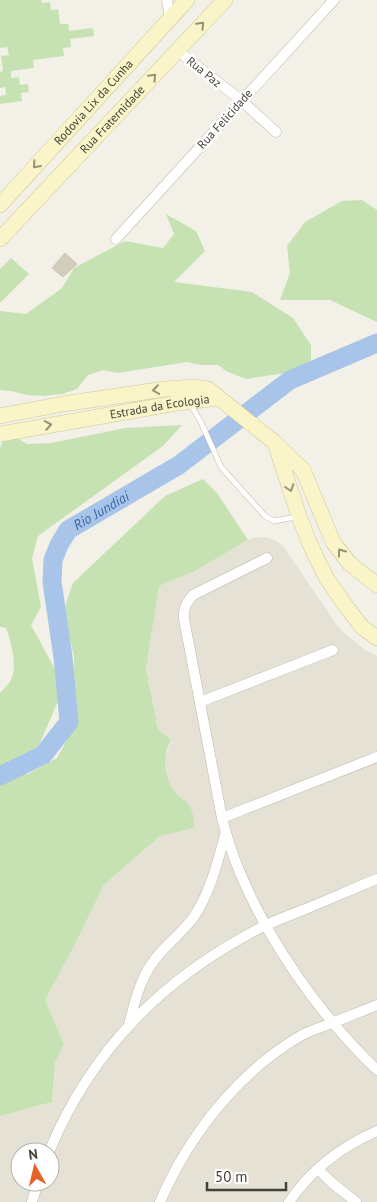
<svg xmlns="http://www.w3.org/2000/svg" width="377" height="1202" font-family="'PT Sans',sans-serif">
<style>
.residential{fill:#e5e2d5;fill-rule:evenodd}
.green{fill:#c6e2b3}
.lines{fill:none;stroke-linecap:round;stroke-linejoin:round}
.river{stroke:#a8c5e9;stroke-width:19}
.building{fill:#d2cdbd;stroke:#ccc6b1}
.lane-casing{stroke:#bcb9aa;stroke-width:6}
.street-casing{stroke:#bcb9aa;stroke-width:11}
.secondary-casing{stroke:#cdc79a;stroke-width:16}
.lane{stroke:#fff;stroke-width:5}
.street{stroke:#fff;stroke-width:10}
.secondary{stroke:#f9f5c9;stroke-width:15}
.oneway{stroke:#959278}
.labels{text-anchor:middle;stroke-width:5;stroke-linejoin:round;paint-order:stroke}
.street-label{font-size:12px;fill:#444136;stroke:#fff}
.water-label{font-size:14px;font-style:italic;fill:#3a68a5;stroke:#fff}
</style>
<rect width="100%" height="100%" fill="#f2f0e7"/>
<path class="residential" d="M264,537L275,540L284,547L336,624L344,633L364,649L377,656V1202H0V1116L52,1102L55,1062L64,1044L45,1000L73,948L104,885L160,836L189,804L175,793L167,778L165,759L171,740L158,729L146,669L159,586L193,572L248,540L253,538ZM20,1152H50V1182H20Z"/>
<path class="green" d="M0,0H41L42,3L50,2L51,10L58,9L60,24H68L69,31L93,28L94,36L70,39L71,47L63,48L64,56L33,60L34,68L11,71V78L19,77L20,85L28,84L29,92L21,93L22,101L0,104V96L6,95L5,87L0,88V72L3,71L1,56L9,55L7,47L0,48Z
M362,200L377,210V322L330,300H280L290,273L287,246L305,222L342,201Z
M166,214L196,231L205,251L174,282L252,292L293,318L311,345V360L291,372L246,379L226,371L218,365H201L187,362L118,373L103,370L88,375L77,389L62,394L43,396L27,395L11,391L0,390V311L26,314L62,288L74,268L125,241L163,248L174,234Z
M11,258L29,274L0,303V269Z
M182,425L163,446L38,536L32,558L41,607L31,625L55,669L59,699L26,775L57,758L73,729L74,656L63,612L73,583L165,496L203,479L217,493L248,540L193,572L159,586L146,669L158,729L171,740C162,755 164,778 175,792C178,797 186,799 189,805C193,811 194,820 194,828L160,836L104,885L73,948L45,1000L64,1044L55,1062L52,1102L0,1116V693C4,689 11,682 12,677C17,662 11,642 6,628L0,627V448L7,432L27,444L51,443L125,428Z"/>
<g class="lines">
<path class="river" id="s1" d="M0,776L43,755L69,722L63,657L52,582L53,560L59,545L68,530L179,465L290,380L377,343"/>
</g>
<path class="building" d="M65,253L77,264L63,277L52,268Z"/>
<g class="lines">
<defs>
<path id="lane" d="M190,404L201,422L221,467L265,516L274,521L296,517"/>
<path id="street" d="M167,0L170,18
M178,51L242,101L276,132
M116,239L334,0
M267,558L193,595C186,603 183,609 184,619L222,818C232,859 247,891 267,928C297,980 333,1028 377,1070
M200,702L333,650
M222,818L377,757
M129,1025C135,999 142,972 161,952C172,940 183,931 193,918C210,893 217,864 225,835
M49,1152C92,1048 165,976 264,926C277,920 290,915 303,910C328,900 352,889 377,879
M318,1169L331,1182L356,1202
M32,1202L38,1182
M160,1202C189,1135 238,1072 302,1035C310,1031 319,1028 327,1025C344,1018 360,1012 377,1005
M289,1202C311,1170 342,1146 377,1131"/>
<g id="secondary">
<path id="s2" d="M0,205L187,0"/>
<path id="s3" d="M0,239L225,0"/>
<path d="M0,416L63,404L165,389L193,387L208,389L274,442L303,470L333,542L350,564L377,585"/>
<path id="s4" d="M0,434L177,403L218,398"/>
<path d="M276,446L299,516L309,542L319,563L327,579L348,609L362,627L377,638"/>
</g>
</defs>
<use href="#lane" class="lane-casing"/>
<use href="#street" class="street-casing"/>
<use href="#secondary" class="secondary-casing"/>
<use href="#lane" class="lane"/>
<use href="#street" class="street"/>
<use href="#secondary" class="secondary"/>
</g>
<defs><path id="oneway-chevron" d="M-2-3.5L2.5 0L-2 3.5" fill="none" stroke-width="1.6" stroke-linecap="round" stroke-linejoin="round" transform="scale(1.25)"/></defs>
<g class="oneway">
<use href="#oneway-chevron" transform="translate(201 25) rotate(-47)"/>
<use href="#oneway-chevron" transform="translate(153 77) rotate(-47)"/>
<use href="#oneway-chevron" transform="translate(36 165) rotate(132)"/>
<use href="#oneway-chevron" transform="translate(156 390) rotate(172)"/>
<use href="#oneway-chevron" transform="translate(48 425) rotate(-10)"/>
<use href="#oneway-chevron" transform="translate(290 488) rotate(72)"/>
<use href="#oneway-chevron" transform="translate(341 552) rotate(-126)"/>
</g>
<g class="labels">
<g class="street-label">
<text transform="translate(204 72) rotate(39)" y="4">Rua Paz</text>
<text dy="4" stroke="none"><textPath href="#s2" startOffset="139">Rodovia Lix da Cunha</textPath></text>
<text transform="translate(225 119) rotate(-48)" y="4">Rua Felicidade</text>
<text dy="4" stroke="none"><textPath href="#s3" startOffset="164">Rua Fraternidade</textPath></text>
<text dy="4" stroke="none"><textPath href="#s4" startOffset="162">Estrada da Ecologia</textPath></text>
</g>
<g class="water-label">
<text dy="5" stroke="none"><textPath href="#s1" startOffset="325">Rio Jundiaí</textPath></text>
</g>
</g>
<g transform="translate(35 1167) rotate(352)"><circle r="24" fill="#ffffff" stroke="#b4b3af"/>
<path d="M0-4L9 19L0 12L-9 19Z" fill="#e66229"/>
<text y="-8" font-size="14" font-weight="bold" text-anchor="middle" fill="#444136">N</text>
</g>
<path d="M207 1182v8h79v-8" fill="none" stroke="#444136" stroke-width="2.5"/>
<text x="215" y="1182" font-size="15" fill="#444136" stroke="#ffffff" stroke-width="4" paint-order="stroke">50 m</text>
</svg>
